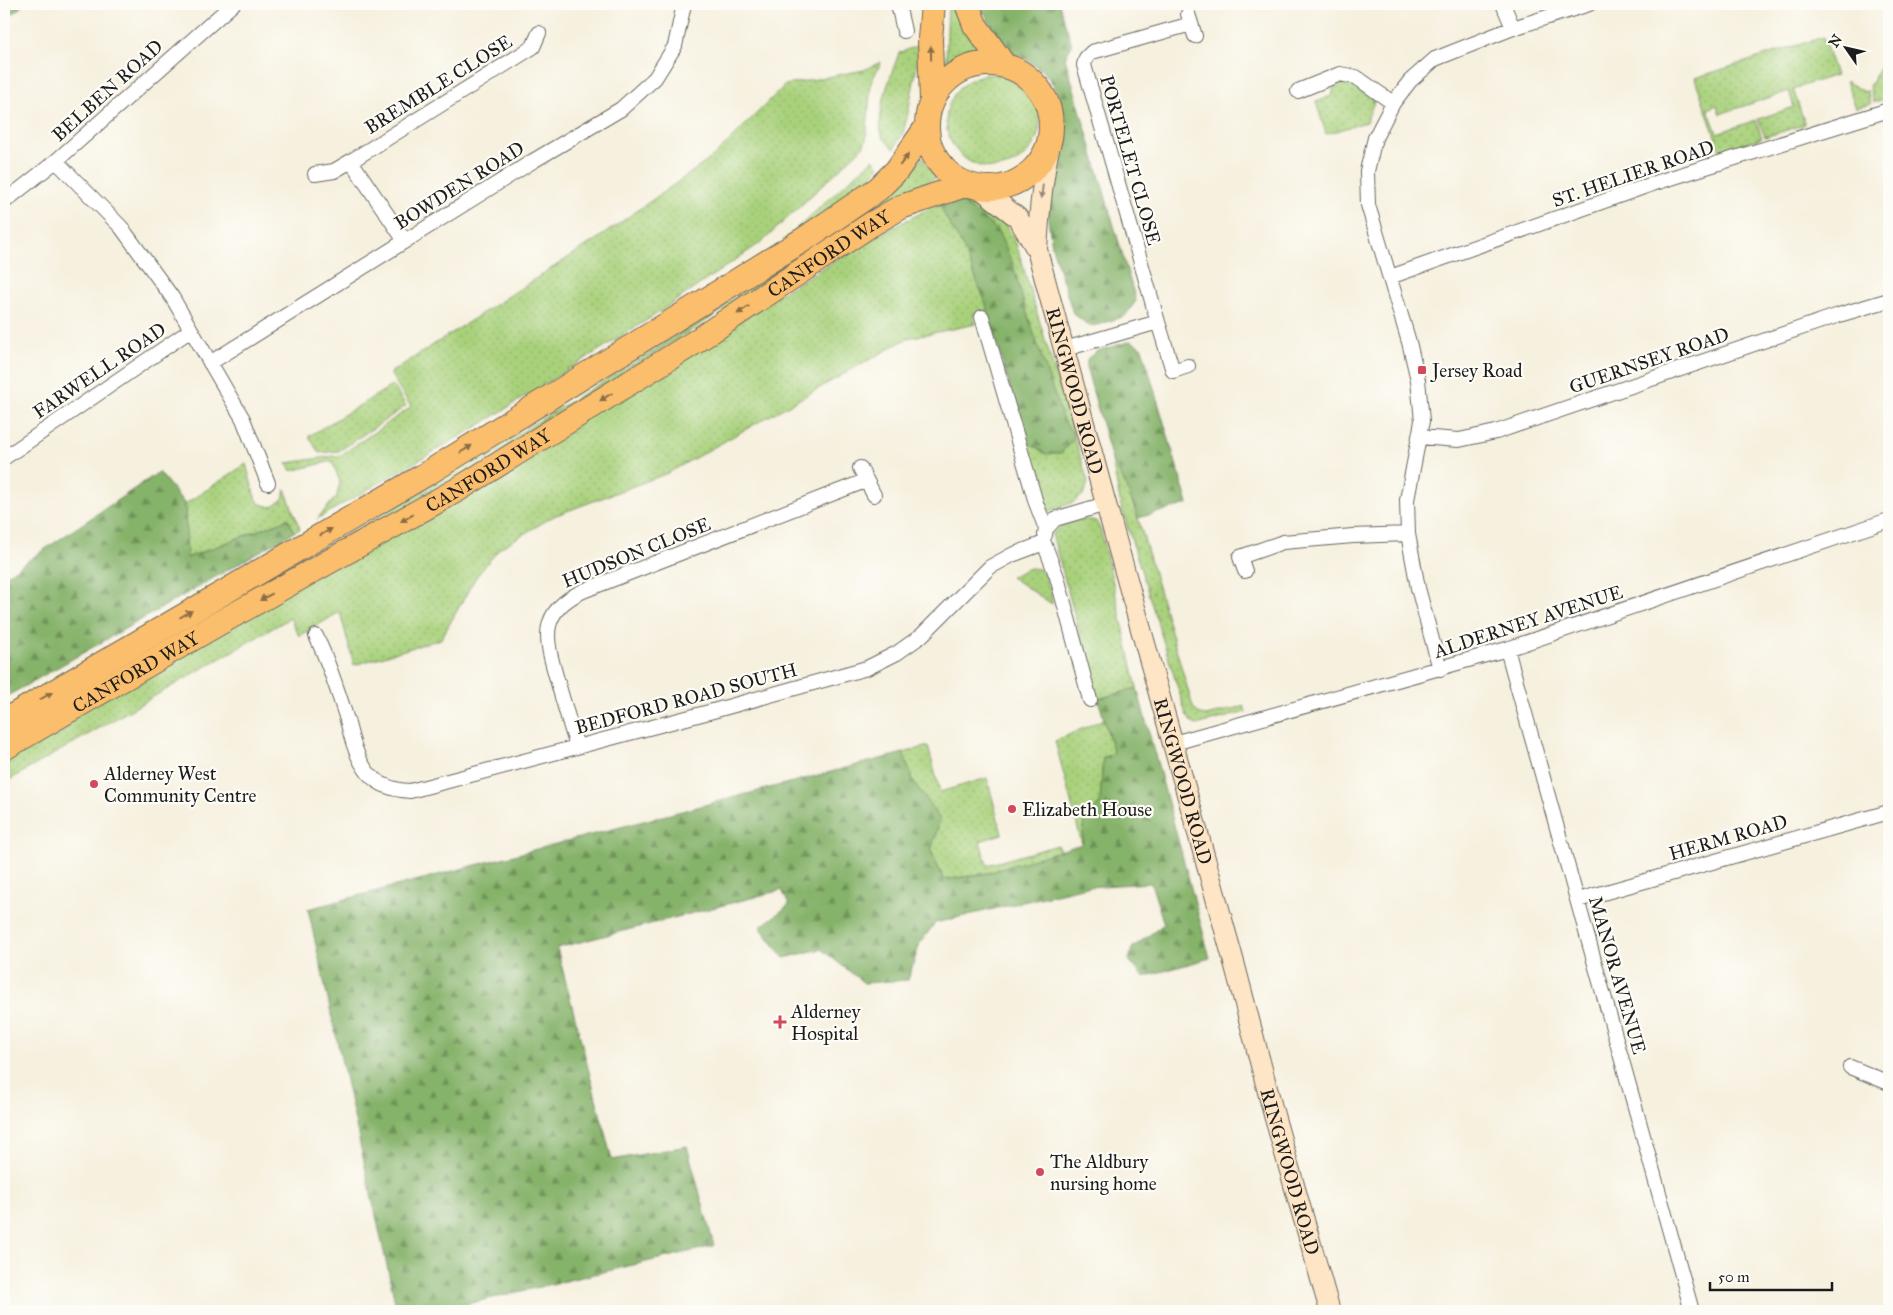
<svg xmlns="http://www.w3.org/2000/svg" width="1893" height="1315" font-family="'IM FELL Great Primer',serif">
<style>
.green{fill:url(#green-dots);stroke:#62764c}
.forest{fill:url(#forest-firs);stroke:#516844}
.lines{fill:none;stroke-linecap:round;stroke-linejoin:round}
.minor-casing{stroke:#686660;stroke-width:16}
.secondary-casing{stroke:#686660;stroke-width:22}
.trunk-casing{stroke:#686660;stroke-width:26}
.minor{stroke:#fff;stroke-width:14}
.secondary{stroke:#fde5c5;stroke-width:20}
.trunk{stroke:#fabe6d;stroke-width:24}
.oneway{fill:#8b6d44}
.oneway2{fill:#988b79}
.poi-dot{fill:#d1495b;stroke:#fdfcf7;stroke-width:2}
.labels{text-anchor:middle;stroke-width:4.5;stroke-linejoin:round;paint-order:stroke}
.street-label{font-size:19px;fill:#1c1c1c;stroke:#fdfcf7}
.poi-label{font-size:19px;fill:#1c1c1c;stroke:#fdfcf7;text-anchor:start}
</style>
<defs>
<pattern id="green-dots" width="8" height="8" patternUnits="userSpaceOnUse" patternTransform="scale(1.25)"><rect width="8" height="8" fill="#a9d17b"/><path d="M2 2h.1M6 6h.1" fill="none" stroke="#91b36a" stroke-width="1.8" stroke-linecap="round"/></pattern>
<pattern id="forest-firs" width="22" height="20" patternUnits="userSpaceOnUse" patternTransform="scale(1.25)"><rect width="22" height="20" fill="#86b36b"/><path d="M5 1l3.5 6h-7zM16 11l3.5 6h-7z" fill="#6d9157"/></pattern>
</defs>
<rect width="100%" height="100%" fill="#fdfcf7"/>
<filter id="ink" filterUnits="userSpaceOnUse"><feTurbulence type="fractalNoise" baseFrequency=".02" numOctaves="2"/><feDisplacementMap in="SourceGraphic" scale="10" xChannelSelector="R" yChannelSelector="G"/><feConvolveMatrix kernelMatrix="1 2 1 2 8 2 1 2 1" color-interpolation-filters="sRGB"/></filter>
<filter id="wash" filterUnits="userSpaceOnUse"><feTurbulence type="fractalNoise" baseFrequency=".0096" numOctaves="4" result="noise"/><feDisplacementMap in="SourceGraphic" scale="20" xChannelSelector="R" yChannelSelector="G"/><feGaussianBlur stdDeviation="1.12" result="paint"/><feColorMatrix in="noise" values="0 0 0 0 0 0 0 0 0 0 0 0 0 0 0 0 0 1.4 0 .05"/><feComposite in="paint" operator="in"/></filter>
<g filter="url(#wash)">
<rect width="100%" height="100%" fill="#f6f0de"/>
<path class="green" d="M948,4H962L982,46L959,52L946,61Z
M1823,37L1836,75L1793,89L1805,124L1765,137L1758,119L1794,107L1789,91L1720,114L1717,105L1708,109L1717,133L1756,120L1762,138L1720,151L1695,78Z
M921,44L907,118L903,133L894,149C890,146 886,141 883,137C873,119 892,72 899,53Z
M1889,58V98L1874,102L1869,86L1885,60Z
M881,62L871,83L866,140L863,147L763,241L655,315L483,423L317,519L337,496L340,482L332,461L291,471L287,463L341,455L411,407L390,373L600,237L713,157L785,85L864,70Z
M946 121a47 47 0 1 1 94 0a47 47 0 1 1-94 0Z
M1345,81L1369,94L1374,102L1366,122L1326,134L1316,102L1333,95V88L1337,82Z
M1846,81L1865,92L1867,90L1871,104L1856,108Z
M923,157L936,178L893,199L868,218L451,483L4,743V731L444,479L648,354L812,246L902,181Z
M873,159L880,167L865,183L783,241Z
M956,200L995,212L1005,223L1015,240L1088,482L1084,494L1074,502L1050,511L1044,508L988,311L973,315L976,324L908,338L668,473L554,516L500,548L476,577L441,639L354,665L340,612L299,636L290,618L4,783V759L866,242L939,203Z
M393,385L406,406L339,451L319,453L309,436Z
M1112,460L1125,483L1138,518L1193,707L1198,713L1206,716L1244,706L1246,712L1196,725L1191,722L1186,714L1121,506Z
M246,464L255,497L260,504L272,507L283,499L285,489L300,529L294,532L288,519L186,558L185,504Z
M1083,519L1096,521L1101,531L1137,688L1098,699L1052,534L1061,526Z
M1031,568L1039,569L1046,577L1047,586L1051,587L1052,604L1011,577L1024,570Z
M1104,719L1114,754L1103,757L1100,803L1085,820L1082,844L1055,741Z
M928,746L940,792L987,778L1002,834L980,841L987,865L1058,845L1060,851L988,873L944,880L931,851L940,819L914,783L903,753Z"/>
<path class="forest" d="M4,4H24L4,22Z
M980,4H1059L1072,45L1065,58L1136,301L1125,316L1097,325L1089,326L1073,313L1052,247L1048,219L1052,187L1058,163L1063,114L1055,87L1043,71L1022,57L1008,52L989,22Z
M956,200L964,203L998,231L1013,265L1024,304L1063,420L1075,437L1061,453L1046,454L1025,440L985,301L962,245L946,218L939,203Z
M1131,341L1142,348L1188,504L1138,518L1125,483L1112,460L1087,370V359L1097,351Z
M159,472L185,504L187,558L288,519L294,532L4,698V577Z
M1137,688L1210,958L1143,977L1129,960L1132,948L1164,924L1151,883L1086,887L935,923L920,943L908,980L864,983L821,949L784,958L760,927L789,905L782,890L557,948L612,1160L687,1146L714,1246L437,1311H397L308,909L903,753L914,783L940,819L931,851L944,880L988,873L1082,844L1085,820L1100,803L1103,757L1114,754L1098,699Z"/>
</g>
<g filter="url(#ink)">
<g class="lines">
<defs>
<path id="minor" d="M898,4L904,31
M1503,4L1513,28
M1188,14L1195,36
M1298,91L1340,74L1356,77L1393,103
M56,161L121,227L172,297L243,419L268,483
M315,174L334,171L351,161
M4,202L56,161L233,4
M405,241L351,161L533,47L539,33
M1390,277L1658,182L1889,110
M982,317L1036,503L1046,529
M1158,322L1173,371L1188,366
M1065,349L1158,322L1084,65L1086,58L1092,52L1191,24
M210,363L533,161L621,109L655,78L675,46L684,4
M1419,437L1459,440L1496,432L1839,315L1889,300
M4,458L191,330
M860,468L874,495
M1045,535L1046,529L1055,519L1106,504
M1044,543L1057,577L1090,700
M1245,571L1240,557L1283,542L1353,536L1408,534
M316,636C329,663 338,691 347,720C351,736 355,753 364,767C374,784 391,790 410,791L713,711L867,668L897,653L921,636L990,567L1012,555L1044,543
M1507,649L1692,1311
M1440,669L1418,588L1408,534L1407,500L1422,421L1418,380L1409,342L1368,205L1367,171L1375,138L1393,103L1410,81L1435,59L1513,28L1589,4
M1174,743L1507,649L1889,520
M577,746C570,725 564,704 558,683C546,641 536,613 583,591L865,481
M1578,900L1889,812
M1850,1067L1889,1083"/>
<g id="secondary">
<path id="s1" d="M981,189L1018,218L1037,250L1106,504L1235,966L1274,1115L1330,1311"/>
<path d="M1037,250C1039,214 1042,179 1050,144"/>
</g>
<g id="trunk">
<path d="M967,4L975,25L1004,65"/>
<circle cx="989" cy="126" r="62"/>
<path d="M932,101L930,39L933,4"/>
<path d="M4,721L428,473L806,238L878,189L897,170L926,128"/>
<path id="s2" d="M4,748L214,626L457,490L692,344L870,225L901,207L965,185"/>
</g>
</defs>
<use href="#minor" class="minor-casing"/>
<use href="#secondary" class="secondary-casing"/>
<use href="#trunk" class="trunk-casing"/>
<use href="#minor" class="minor"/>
<use href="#secondary" class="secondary"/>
<use href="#trunk" class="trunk"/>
</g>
<defs><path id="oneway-solid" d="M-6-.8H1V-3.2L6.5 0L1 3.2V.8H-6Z" transform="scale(1.25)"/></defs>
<g class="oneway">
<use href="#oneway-solid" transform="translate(931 53) rotate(-91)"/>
<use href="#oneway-solid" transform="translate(904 160) rotate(-52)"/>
<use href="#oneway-solid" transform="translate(743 310) rotate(146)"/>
<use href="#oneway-solid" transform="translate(606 397) rotate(148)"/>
<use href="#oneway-solid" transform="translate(466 449) rotate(-32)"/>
<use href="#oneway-solid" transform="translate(407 518) rotate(151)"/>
<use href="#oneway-solid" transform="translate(326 532) rotate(-30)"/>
<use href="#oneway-solid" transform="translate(266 597) rotate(151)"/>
<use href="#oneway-solid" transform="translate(186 614) rotate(-30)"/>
<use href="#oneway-solid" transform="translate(46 696) rotate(-30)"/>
</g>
<use class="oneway2" href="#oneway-solid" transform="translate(1042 192) rotate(97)"/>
</g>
<g class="poi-dot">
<rect x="1417" y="365" width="10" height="10" rx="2.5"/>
<circle cx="94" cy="784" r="5"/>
<circle cx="1012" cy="809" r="5"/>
<path d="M777.5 1014.5h5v5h5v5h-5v5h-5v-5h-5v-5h5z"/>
<circle cx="1040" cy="1172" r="5"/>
</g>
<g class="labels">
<g class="street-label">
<text transform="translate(438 84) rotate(-32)" y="7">BREMBLE CLOSE</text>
<text transform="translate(107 90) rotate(-42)" y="7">BELBEN ROAD</text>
<text transform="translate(1131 160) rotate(74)" y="7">PORTELET CLOSE</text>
<text transform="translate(1633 173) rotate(-19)" y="7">ST. HELIER ROAD</text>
<text transform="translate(459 185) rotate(-32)" y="7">BOWDEN ROAD</text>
<text dy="7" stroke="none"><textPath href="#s2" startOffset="962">CANFORD WAY</textPath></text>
<text transform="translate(1649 360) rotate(-19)" y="7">GUERNSEY ROAD</text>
<text transform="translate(99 370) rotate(-34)" y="7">FARWELL ROAD</text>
<text dy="7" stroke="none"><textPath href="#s1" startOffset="230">RINGWOOD ROAD</textPath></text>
<text dy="7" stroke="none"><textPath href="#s2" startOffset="558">CANFORD WAY</textPath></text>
<text transform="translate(636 552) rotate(-22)" y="7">HUDSON CLOSE</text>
<text transform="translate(1528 621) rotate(-18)" y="7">ALDERNEY AVENUE</text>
<text dy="7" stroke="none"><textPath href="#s2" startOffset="152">CANFORD WAY</textPath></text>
<text transform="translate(686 698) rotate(-15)" y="7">BEDFORD ROAD SOUTH</text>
<text dy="7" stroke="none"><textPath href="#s1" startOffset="635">RINGWOOD ROAD</textPath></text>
<text transform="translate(1728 837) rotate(-16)" y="7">HERM ROAD</text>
<text transform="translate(1618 975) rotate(74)" y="7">MANOR AVENUE</text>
<text dy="7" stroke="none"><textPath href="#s1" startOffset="1040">RINGWOOD ROAD</textPath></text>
</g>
<g class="poi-label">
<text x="1432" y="377">Jersey Road</text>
<text x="104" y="780">Alderney West<tspan x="104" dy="22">Community Centre</tspan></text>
<text x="1022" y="816">Elizabeth House</text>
<text x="791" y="1018">Alderney<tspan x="791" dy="22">Hospital</tspan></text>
<text x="1050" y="1168">The Aldbury<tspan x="1050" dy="22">nursing home</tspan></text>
</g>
</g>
<rect width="1893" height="1315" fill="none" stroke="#fdfcf7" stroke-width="20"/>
<g transform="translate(1846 48) rotate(304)" stroke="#fdfcf7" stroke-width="4" paint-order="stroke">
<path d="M0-4L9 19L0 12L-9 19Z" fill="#1c1c1c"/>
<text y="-8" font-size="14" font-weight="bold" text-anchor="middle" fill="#1c1c1c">N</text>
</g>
<path d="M1710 1282v8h122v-8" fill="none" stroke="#1c1c1c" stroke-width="2.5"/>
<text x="1718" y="1282" font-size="15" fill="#1c1c1c" stroke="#fdfcf7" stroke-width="4" paint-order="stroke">50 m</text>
</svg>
